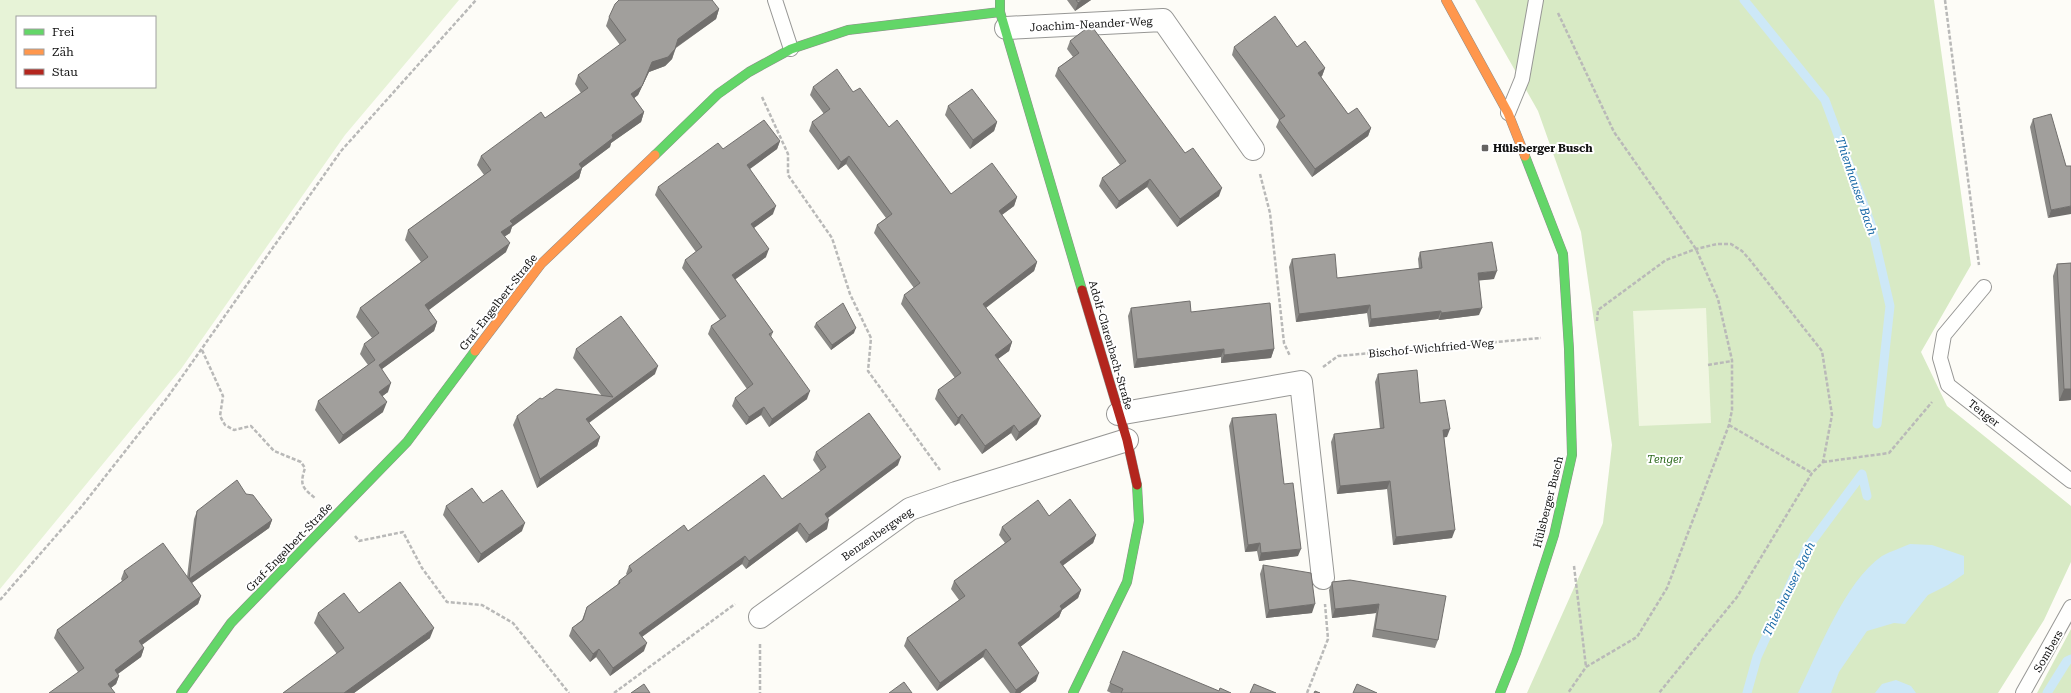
<svg xmlns="http://www.w3.org/2000/svg" width="2071" height="693" font-family="'Roboto Serif',serif">
<style>
.green{fill:#e7f3d7;fill-rule:evenodd}
.forest{fill:#d8eac5}
.pitch{fill:#f0f6e1}
.water{fill:#cde8f7}
.lines{fill:none;stroke-linecap:round;stroke-linejoin:round}
.stream{stroke:#cde8f7;stroke-width:9}
.lane-casing{stroke:#979795;stroke-width:16}
.street-casing{stroke:#979795;stroke-width:24}
.fast-casing{stroke:#8e8d8b;stroke-width:10}
.slow-casing{stroke:#8e8d8b;stroke-width:10}
.jam-casing{stroke:#8e8d8b;stroke-width:10}
.path{stroke:#b9b9b8;stroke-width:2.5;stroke-dasharray:4 2;stroke-linecap:butt}
.lane{stroke:#fffffe;stroke-width:14}
.street{stroke:#fffffe;stroke-width:22}
.fast{stroke:#63d668;stroke-width:9}
.slow{stroke:#ff974d;stroke-width:9}
.jam{stroke:#b3261e;stroke-width:9}
.wall{fill:#8a8986}
.shaded-wall{fill:#716f6d}
.building{fill:#a19f9c;stroke:#716f6d}
.poi-dot{fill:#646362;stroke:#fff;stroke-width:1.5}
.labels{text-anchor:middle;stroke-width:4;stroke-linejoin:round;paint-order:stroke}
.street-label{font-size:11px;fill:#111;stroke:#fff}
.poi-label{font-size:11px;font-weight:bold;fill:#111;stroke:#fff;text-anchor:start}
.park-label{font-size:11px;font-style:italic;fill:#2f6b1f;stroke:#fff}
.water-label{font-size:12px;font-style:italic;fill:#1768a6;stroke:#fff}
</style>
<rect width="100%" height="100%" fill="#fdfcf7"/>
<path class="green" d="M0,0H459L345,135L181,369L0,589ZM17,17H155V87H17Z"/>
<path class="forest" d="M1475,0H1934L1971,265L1921,352L1947,406L2071,506V562L2044,620L1998,693H1527L1603,523L1612,445L1581,232L1538,111Z
M2071,629V693H2037Z"/>
<path class="pitch" d="M1706,308L1711,423L1639,426L1633,311Z"/>
<path class="water" d="M1910,544L1932,545L1964,556V574L1948,585L1928,595L1905,624L1894,623L1867,631L1839,672L1831,693H1798C1818,653 1845,581 1882,556C1891,551 1901,548 1910,544Z
M1896,680L1911,686L1916,693H1875L1882,684Z"/>
<g class="lines">
<path class="stream" d="M1744,0L1825,100L1871,224L1890,306L1877,424
M1862,474L1867,496
M1747,693L1757,657L1807,548L1862,474
M2047,693L2067,661L2071,659"/>
<defs>
<path id="lane" d="M775,0L791,49
M1508,113L1522,79L1536,0
M1984,287L1944,335L1940,358L1948,385L2071,481
M2023,693L2071,607"/>
<path id="street" d="M1006,28L1163,20L1253,149
M1118,414L1301,382L1323,578
M760,617L910,509L956,493L1127,440"/>
<path id="fast" d="M1000,0V12L1082,290
M655,155L718,94L749,72L791,49L848,30L1000,12
M181,693L231,623L407,442L475,351
M1073,693L1127,582L1139,521L1137,485
M1500,693L1516,653L1554,535L1572,455L1569,349L1563,254L1525,156"/>
<path id="slow" d="M1446,0L1508,113L1525,156
M475,351L541,264L655,155"/>
<path id="jam" d="M1082,290L1127,440L1137,485"/>
</defs>
<use href="#lane" class="lane-casing"/>
<use href="#street" class="street-casing"/>
<use href="#fast" class="fast-casing"/>
<use href="#slow" class="slow-casing"/>
<use href="#jam" class="jam-casing"/>
<path class="path" d="M1945,0L1979,265
M1558,13L1614,132L1696,249L1718,299L1732,360V410L1729,425L1667,588L1637,637L1586,667L1568,693
M762,97L788,154V175L832,238L850,294L871,338L868,371L940,470
M1260,174L1270,213L1284,343L1290,356
M1597,321L1598,310L1666,260L1696,249L1717,244H1731L1742,251L1750,260L1822,351L1832,415L1823,462L1812,473L1737,597L1659,693
M202,350L223,396L220,416L225,425L234,430L251,426L274,451L301,462L305,468C300,484 301,487 315,498
M1708,365L1732,361
M1323,367L1338,356L1541,338
M1729,425L1812,473
M1823,462L1889,453L1932,402
M355,536L359,541L403,532L422,568L447,602L482,605L513,623L569,693
M1574,566L1586,667
M0,600L82,506L167,398L341,151L476,0
M760,644V693
M614,693L735,604
M1307,693L1328,639L1325,604"/>
<use href="#lane" class="lane"/>
<use href="#street" class="street"/>
<use href="#fast" class="fast"/>
<use href="#slow" class="slow"/>
<use href="#jam" class="jam"/>
</g>
<path class="wall" d="M1067,0H1091L1075,11Z
M719,9L716,19L676,48L672,59L665,66L649,72L638,95L634,98L644,112L641,122L611,143L610,147L582,168L579,178L512,226L510,233L505,236L506,252L429,310L437,322L434,331L382,369L388,392L382,396L383,412L339,444L315,410L318,401L368,365L360,354L364,344L372,338L356,317L360,308L421,262L405,240L408,230L484,175L477,165L481,156L545,118L581,93L575,84L578,75L620,45L606,26L609,17Z
M1070,41L1185,153L1219,196L1177,227L1147,187L1116,209L1099,186L1102,178L1120,165L1055,76L1058,68L1073,57L1067,49Z
M1234,47H1297L1325,68L1322,76L1321,77L1348,114L1371,128L1368,136L1312,177L1276,127L1279,120L1232,55Z
M813,87L853,92L889,127L951,194L1017,197L1014,206L1002,215L1037,262L1034,271L986,308L1012,342L1009,351L998,359L1037,424L1016,441L1011,433L982,454L959,423L955,426L935,399L938,390L955,378L901,304L904,295L914,288L874,233L877,225L886,218L846,164L838,170L809,131L812,122L824,114L810,95Z
M948,106L997,122L994,131L970,149L945,115Z
M2033,119L2066,166H2071L2048,218L2030,127Z
M780,141L777,149L750,169L773,214L754,228L766,257L735,279L773,332L771,337L807,399L769,427L761,415L746,425L732,406L735,398L747,389L708,334L711,326L720,320L682,268L685,260L696,252L655,195L658,187L723,149Z
M1420,252L1494,279L1479,280V315L1439,320L1438,319L1369,327L1367,313L1296,322L1289,267L1292,259L1337,278L1419,269L1418,259Z
M2071,263V400L2059,401L2053,276L2057,264Z
M1131,308L1191,312L1274,349L1271,358L1221,363V357L1134,368L1128,316Z
M816,323L854,333L831,350L814,327Z
M576,349L655,374L589,423L600,437L597,446L537,488L513,425L517,416L542,399L602,396L573,358Z
M1378,374L1420,403L1447,437H1444L1452,538L1393,545L1387,489L1337,494L1331,442L1334,434L1380,429L1375,382Z
M1232,418L1284,484L1298,556L1259,561L1257,551L1245,552L1229,426Z
M816,452L898,465L828,518L827,529L806,543L797,531L746,569L742,564L642,637L644,651L610,676L596,657L590,662L569,636L572,628L582,620L587,607L617,585L619,581L627,575L626,574L629,566L688,531L782,499L821,472L813,460Z
M246,494L272,520L269,528L192,583L201,596L198,604L142,645L144,648L141,657L118,674L119,676L116,684L111,688L78,672L54,638L57,630L122,581L121,579L124,571L187,577L194,519L197,511Z
M483,503L522,531L478,563L443,515L446,506Z
M1049,516L1096,535L1093,543L1063,565L1081,590L1078,598L1062,610L1059,617L1020,647L1036,681L1020,693H1010L983,657L937,691L904,646L907,638L959,600L951,589L954,581L1005,543L999,535L1002,527Z
M1263,565L1312,613L1266,618L1260,574Z
M1350,580L1438,640L1435,648L1372,637L1376,613L1332,618L1329,590L1332,582Z
M318,613H359L430,638L354,693H283L337,654L314,623Z
M1110,683L1219,691L1231,693H1111L1107,691Z"/>
<path class="shaded-wall" d="M1082,0H1091L1075,11L1078,3Z
M719,9L716,19L675,48L678,39Z
M675,49L672,59L665,66L649,72L638,95L628,103L631,94L652,62Z
M1325,68L1322,76L1316,81L1318,73Z
M644,112L641,122L611,143L610,147L575,173L579,164L612,135Z
M997,122L994,131L970,149L973,140Z
M1371,128L1368,136L1312,177L1315,169Z
M780,141L777,149L744,173L747,165Z
M849,156L846,164L838,170L841,162Z
M582,168L579,178L512,227L510,233L498,241L501,232L510,221Z
M1150,179L1147,187L1116,209L1119,201Z
M1222,188L1219,196L1177,227L1180,219Z
M1017,197L1014,206L996,219L999,211Z
M776,206L773,214L748,232L751,224Z
M2071,206V214L2048,218L2051,210Z
M510,243L506,252L422,315L425,305Z
M769,249L766,257L729,284L732,275Z
M1037,262L1034,271L980,312L983,304Z
M1497,271L1494,279L1475,281L1478,273Z
M1370,305L1367,313L1296,322L1299,314Z
M1482,308L1479,315L1439,320L1441,313Z
M1441,311L1438,319L1369,327L1371,319Z
M437,322L434,331L375,374L379,365Z
M856,328L854,333L831,350L832,345Z
M1012,342L1009,351L992,363L995,355Z
M1224,349L1221,357L1134,368L1137,359Z
M1274,349L1271,358L1221,363L1224,355Z
M658,366L655,374L583,427L586,419Z
M391,383L388,392L376,401L379,392Z
M2064,389H2071V400L2059,401Z
M810,391L807,399L769,427L772,419Z
M387,402L383,412L339,444L343,435Z
M764,407L761,415L746,425L749,417Z
M962,414L959,423L955,426L958,418Z
M1041,416L1037,424L1016,441L1019,432Z
M1014,425L1011,433L982,454L985,446Z
M1450,429L1447,437L1440,438L1443,430Z
M600,437L597,446L537,488L540,479Z
M901,457L898,465L822,522L825,514Z
M1390,481L1387,489L1337,494L1340,486Z
M272,520L269,528L186,587L189,579Z
M829,520L827,529L806,543L809,535Z
M525,523L522,531L478,563L481,554Z
M800,523L797,531L746,569L749,561Z
M1455,530L1452,538L1393,545L1396,537Z
M1096,535L1093,543L1057,570L1060,562Z
M1260,543L1257,551L1245,552L1248,545Z
M1301,549L1298,556L1259,561L1261,553Z
M745,556L742,564L636,641L639,633Z
M1081,590L1078,598L1062,610L1059,617L1015,651L1018,643L1060,606Z
M201,596L198,604L136,649L139,641Z
M1315,604L1312,613L1266,618L1269,610Z
M1379,604L1376,613L1332,618L1335,609Z
M434,628L430,638L354,693H344Z
M647,643L644,651L610,676L613,668Z
M144,648L141,657L112,678L115,670Z
M599,649L596,657L590,662L593,654Z
M986,649L983,657L937,691L940,683Z
M1039,673L1036,681L1020,693H1015L1016,690Z
M119,676L116,684L105,692L108,684Z"/>
<path class="building" d="M619,0H712L719,9L678,39L675,49L668,57L652,62L642,86L631,94L644,112L612,135L613,138L579,164L582,168L510,221L513,224L501,232L510,243L425,305L437,322L379,365L391,383L379,392L387,402L343,435L318,401L375,360L364,344L379,333L360,308L428,257L408,230L491,170L481,156L541,112L545,118L588,88L578,75L626,40L609,17L615,4Z
M1076,0H1082L1078,3Z
M1275,16L1297,47L1305,41L1325,68L1318,73L1348,114L1357,108L1371,128L1315,169L1279,120L1285,116L1234,47Z
M1087,28H1093L1185,153L1193,148L1222,188L1180,219L1150,179L1119,201L1102,178L1126,161L1058,68L1079,53L1070,41Z
M837,69L853,92L860,88L889,127L897,120L951,194L992,163L1017,197L999,211L1037,262L983,304L1012,342L995,355L1041,416L1019,432L1014,425L985,446L962,414L958,418L938,390L961,373L904,295L920,283L877,225L892,214L849,156L841,162L812,122L830,109L813,87Z
M972,89L997,122L973,140L948,106Z
M2051,114L2066,166H2071V206L2051,210L2033,119Z
M764,120L780,141L747,165L776,206L751,224L769,249L732,275L773,332L769,334L810,391L772,419L764,407L749,417L735,398L753,384L711,326L726,316L685,260L702,247L658,187L718,143L723,149Z
M1492,242L1497,271L1478,273L1482,308L1441,313V311L1371,319L1370,305L1299,314L1292,259L1335,254L1337,278L1422,268L1420,252Z
M2071,263V389H2064L2057,264Z
M1190,301L1191,312L1270,303L1274,349L1224,355V349L1137,359L1131,308Z
M843,303L856,328L832,345L816,323Z
M621,316L658,366L586,419L600,437L540,479L517,416L540,398L542,399L556,389L613,397L576,349Z
M1417,370L1420,403L1445,400L1450,429L1443,430L1455,530L1396,537L1390,481L1340,486L1334,434L1384,428L1378,374Z
M869,413L901,457L825,514L829,520L809,535L800,523L749,561L745,556L639,633L647,643L613,668L599,649L593,654L572,628L583,620L587,607L620,583L619,581L632,571L629,566L684,525L688,531L764,475L782,499L826,467L816,452Z
M1276,414L1284,484L1293,483L1301,549L1261,553L1260,543L1248,545L1232,418Z
M237,480L246,494L253,495L272,520L189,579L197,511Z
M472,488L483,503L502,490L525,523L481,554L446,506Z
M1070,499L1096,535L1060,562L1081,590L1060,606L1062,609L1018,643L1039,673L1016,690L986,649L940,683L907,638L965,596L954,581L1011,539L1002,527L1038,500L1049,516Z
M163,543L201,596L139,641L144,648L115,670L119,676L108,684L115,693H49L84,668L57,630L128,577L124,571Z
M1263,565L1311,573L1315,604L1269,610Z
M1350,580L1446,596L1438,640L1375,629L1379,604L1335,609L1332,582Z
M400,582L434,628L344,693H283L344,648L318,613L344,593L359,613Z
M1123,651L1219,691L1220,688L1231,693H1121L1123,689L1110,683Z
M904,682L912,693H889Z
M644,684L650,693H631Z
M1254,684L1276,693H1250Z
M1357,684L1377,693H1353Z
M1315,691L1320,693H1314Z"/>
<rect class="poi-dot" x="1481" y="144" width="8" height="8" rx="2"/>
<g class="labels">
<g class="street-label">
<text transform="translate(1091 24) rotate(-3)" y="4">Joachim-Neander-Weg</text>
<text transform="translate(498 302) rotate(-52)" y="4">Graf-Engelbert-Straße</text>
<text transform="translate(1111 345) rotate(74)" y="4">Adolf-Clarenbach-Straße</text>
<text transform="translate(1431 348) rotate(-5)" y="4">Bischof-Wichfried-Weg</text>
<text transform="translate(1984 413) rotate(38)" y="4">Tenger</text>
<text transform="translate(1548 502) rotate(-76)" y="4">Hülsberger Busch</text>
<text transform="translate(877 534) rotate(-35)" y="4">Benzenbergweg</text>
<text transform="translate(289 547) rotate(-46)" y="4">Graf-Engelbert-Straße</text>
<text transform="translate(2048 651) rotate(-60)" y="4">Sombers</text>
</g>
<g class="poi-label">
<text x="1493" y="152">Hülsberger Busch</text>
</g>
<g class="park-label">
<text x="1665" y="463">Tenger</text>
</g>
<g class="water-label">
<text transform="translate(1856 186) rotate(71)" y="4">Thienhauser Bach</text>
<text transform="translate(1789 589) rotate(-64)" y="4">Thienhauser Bach</text>
</g>
</g>
<rect x="16" y="16" width="140" height="72" fill="#ffffff" stroke="#a0a0a0"/>
<rect x="24" y="29" width="20" height="6" fill="#63d668" stroke="#a0a0a0"/>
<text x="52" y="36" font-size="12" fill="#111111">Frei</text>
<rect x="24" y="49" width="20" height="6" fill="#ff974d" stroke="#a0a0a0"/>
<text x="52" y="56" font-size="12" fill="#111111">Zäh</text>
<rect x="24" y="69" width="20" height="6" fill="#b3261e" stroke="#a0a0a0"/>
<text x="52" y="76" font-size="12" fill="#111111">Stau</text>
</svg>
